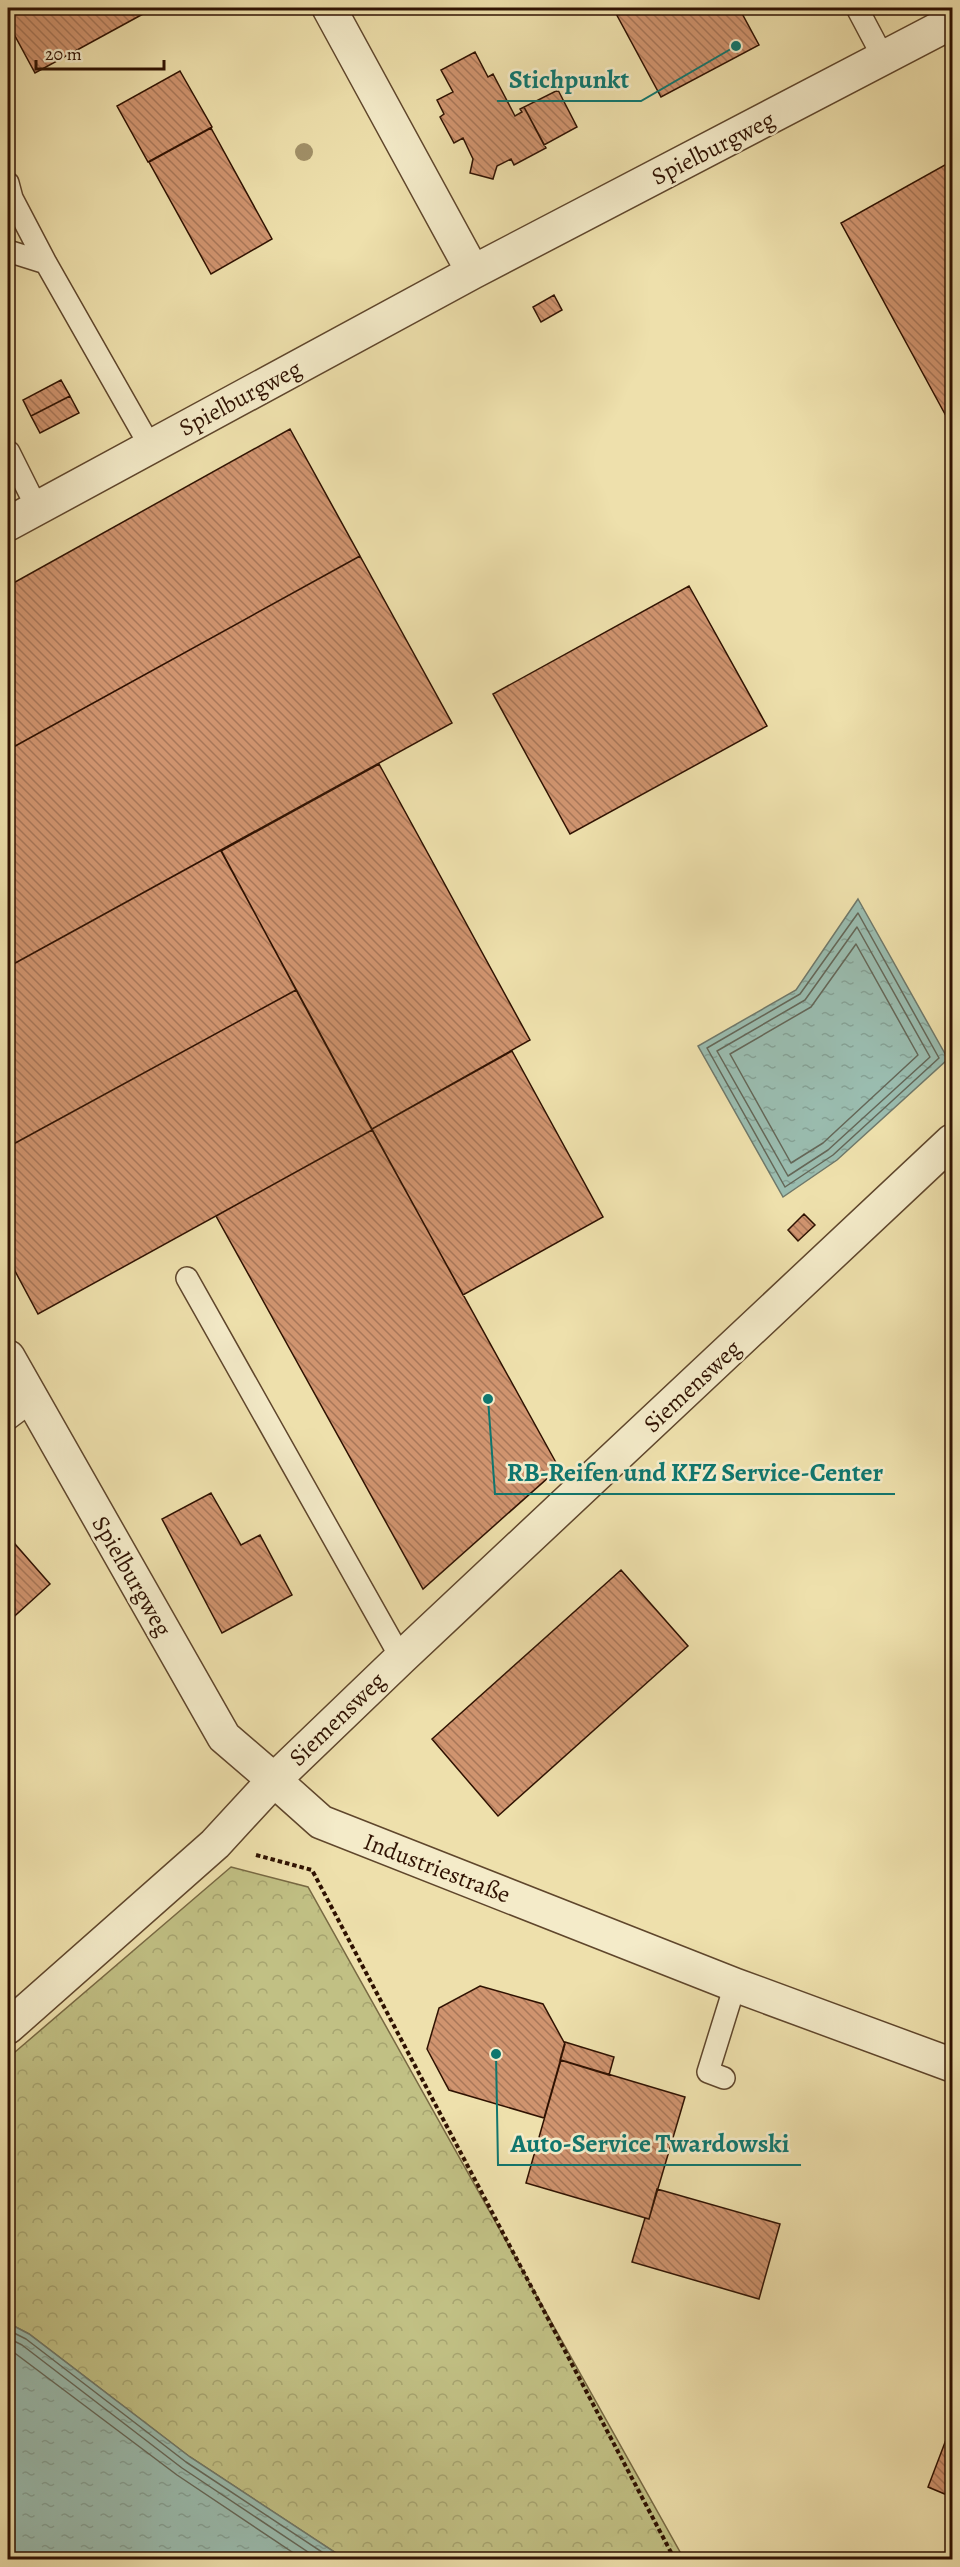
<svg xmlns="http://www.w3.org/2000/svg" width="960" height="2567" font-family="Alegreya,serif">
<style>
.forest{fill:url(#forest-crowns);stroke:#786943;stroke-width:1.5}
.water{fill:url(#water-ripples);stroke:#6f786a;stroke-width:1.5}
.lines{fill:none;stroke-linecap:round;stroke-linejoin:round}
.shore{stroke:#646758;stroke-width:1.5}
.building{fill:url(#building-back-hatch);stroke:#2f1202;stroke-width:1.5}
.service-casing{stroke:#5f462c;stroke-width:24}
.minor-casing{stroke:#5f462c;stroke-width:36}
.tertiary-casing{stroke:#5f462c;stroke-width:36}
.path{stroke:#2f1202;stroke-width:4;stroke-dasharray:4.5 3;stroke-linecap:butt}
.service{stroke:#f4ebc9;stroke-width:21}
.minor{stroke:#f4ebc9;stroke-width:33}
.tertiary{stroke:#f4ebc9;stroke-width:33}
.tree{fill:#a19068}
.labels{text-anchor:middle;stroke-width:5;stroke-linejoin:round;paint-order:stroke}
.street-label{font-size:24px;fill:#2f1202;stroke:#f4ebc9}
.leader{fill:none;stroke:#0f766e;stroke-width:2}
.callout-dot{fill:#0f766e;stroke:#f4ebc9;stroke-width:2}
.callout-label{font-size:26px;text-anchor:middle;font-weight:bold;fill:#0f766e;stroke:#f4ebc9;stroke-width:5;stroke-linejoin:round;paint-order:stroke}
</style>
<defs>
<pattern id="forest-crowns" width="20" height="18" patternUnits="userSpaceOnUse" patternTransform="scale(1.5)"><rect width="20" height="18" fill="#c1c084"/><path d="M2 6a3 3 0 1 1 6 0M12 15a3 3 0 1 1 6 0" fill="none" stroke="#a6a470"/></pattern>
<pattern id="water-ripples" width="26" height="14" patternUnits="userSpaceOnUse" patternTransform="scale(1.5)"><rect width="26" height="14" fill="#9abcaf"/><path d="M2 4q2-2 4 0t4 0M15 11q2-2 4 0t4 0" fill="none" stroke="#85a195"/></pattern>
<pattern id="building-back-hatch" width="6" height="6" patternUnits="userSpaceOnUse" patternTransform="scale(1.5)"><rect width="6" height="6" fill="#d0946f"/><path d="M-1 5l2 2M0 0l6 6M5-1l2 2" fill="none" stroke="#a97759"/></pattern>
</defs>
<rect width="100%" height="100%" fill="#eee0ac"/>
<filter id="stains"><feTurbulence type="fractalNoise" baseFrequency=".00333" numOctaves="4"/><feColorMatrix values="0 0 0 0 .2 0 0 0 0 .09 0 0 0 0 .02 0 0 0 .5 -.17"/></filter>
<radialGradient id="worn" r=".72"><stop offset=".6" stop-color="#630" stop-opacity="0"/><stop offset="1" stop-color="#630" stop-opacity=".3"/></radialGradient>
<path class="forest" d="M231,1867L308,1887L684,2559H345L190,2457L29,2334L8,2323V2058Z"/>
<path class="water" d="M858,899L948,1059L837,1160L783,1197L698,1046L796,990Z
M8,2323L29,2334L190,2457L345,2559H8Z"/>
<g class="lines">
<path class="shore" d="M858,913L939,1058L833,1155L785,1187L707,1048L800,994Z
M857,927L930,1057L828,1150L788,1176L717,1051L805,1000Z
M856,944L918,1055L823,1143L791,1163L730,1054L811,1007Z
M8,2330L26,2339L186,2462L334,2560
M8,2338L22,2345L182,2468L320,2560
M8,2348L177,2475L304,2560"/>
</g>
<path class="building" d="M8,8H154L35,73L8,23Z
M613,8H739L759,45L661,97Z
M475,52L488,77L493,74L515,116L522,112L520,109L524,107L546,148L514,165L511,159L497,166L493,179L470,173L473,159L463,138L454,143L440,117L444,114L437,100L453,92L441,70Z
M180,71L212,127L148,162L117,106Z
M558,90L577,127L544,145L524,107Z
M211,128L272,239L211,274L149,162Z
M952,161V427L841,223Z
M554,295L562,310L541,322L533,307Z
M61,380L70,396L31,416L23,400Z
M70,396L79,413L40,433L31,416Z
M290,429L360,556L8,750V586Z
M360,556L452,723L8,967V750Z
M689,586L767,726L570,834L493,694Z
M379,764L530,1040L372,1129L221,851Z
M221,850L296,990L8,1147V967Z
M296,990L372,1130L38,1314L8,1258V1147Z
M512,1051L603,1217L463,1295L372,1129Z
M372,1130L559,1468L423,1589L216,1216Z
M804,1214L815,1225L798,1241L788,1230Z
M211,1493L241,1545L260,1535L292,1595L222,1633L162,1519Z
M8,1536L50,1584L8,1622Z
M621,1570L688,1646L498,1816L432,1739Z
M480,1986L543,2004L565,2044L544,2118L449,2090L427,2049L439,2008Z
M565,2042L614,2057L609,2075L560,2060Z
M561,2060L685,2097L649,2219L526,2183Z
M657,2189L780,2224L759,2299L632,2262L645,2218L649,2219Z
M952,2424V2497L928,2487Z"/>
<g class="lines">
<defs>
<path id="service" d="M857,8L884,59
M8,183L12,198L46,263L150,446
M8,251L46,263
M8,453L9,452L37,508
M187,1278L401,1658
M8,1419L32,1401
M724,2078L708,2072L735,1985"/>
<path id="minor" d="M329,8L473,272
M8,524L473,272L952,22
M8,1357L224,1737L274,1780"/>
<path id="tertiary" d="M274,1780L321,1822L735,1985L952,2065
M8,2027L215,1844L274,1780L401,1658L952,1141"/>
</defs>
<use href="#service" class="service-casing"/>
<use href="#minor" class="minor-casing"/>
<use href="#tertiary" class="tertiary-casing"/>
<path class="path" d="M256,1855L312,1870L675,2560"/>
<use href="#service" class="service"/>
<use href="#minor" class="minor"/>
<use href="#tertiary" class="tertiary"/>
</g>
<circle class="tree" cx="304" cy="152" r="9"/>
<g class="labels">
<g class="street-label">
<text transform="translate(713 148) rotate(-27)" y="8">Spielburgweg</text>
<text transform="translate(240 398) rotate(-28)" y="8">Spielburgweg</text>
<text transform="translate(692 1386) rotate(-43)" y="8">Siemensweg</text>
<text transform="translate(132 1576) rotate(60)" y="8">Spielburgweg</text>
<text transform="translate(337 1719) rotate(-44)" y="8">Siemensweg</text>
<text transform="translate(437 1868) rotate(21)" y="8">Industriestraße</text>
</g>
</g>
<path class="leader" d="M736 46L641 101H497M488 1399L495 1494H895M496 2054L498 2165H801"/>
<g class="callout-dot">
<circle cx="736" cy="46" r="6"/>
<circle cx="488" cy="1399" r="6"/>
<circle cx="496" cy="2054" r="6"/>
</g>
<g class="callout-label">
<text x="569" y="88">Stichpunkt</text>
<text x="695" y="1481">RB-Reifen und KFZ Service-Center</text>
<text x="650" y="2152">Auto-Service Twardowski</text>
</g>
<rect width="960" height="2567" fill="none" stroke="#eee0ac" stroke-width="30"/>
<rect x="9" y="9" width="942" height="2549" fill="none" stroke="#2f1202" stroke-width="3"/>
<rect x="15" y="15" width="930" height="2537" fill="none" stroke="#2f1202" stroke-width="1.5"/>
<path d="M36 60v9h128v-9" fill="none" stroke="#2f1202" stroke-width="3"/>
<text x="45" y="60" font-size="18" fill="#2f1202" stroke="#f4ebc9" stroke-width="4.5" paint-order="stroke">20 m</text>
<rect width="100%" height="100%" filter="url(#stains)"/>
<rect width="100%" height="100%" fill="url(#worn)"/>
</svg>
